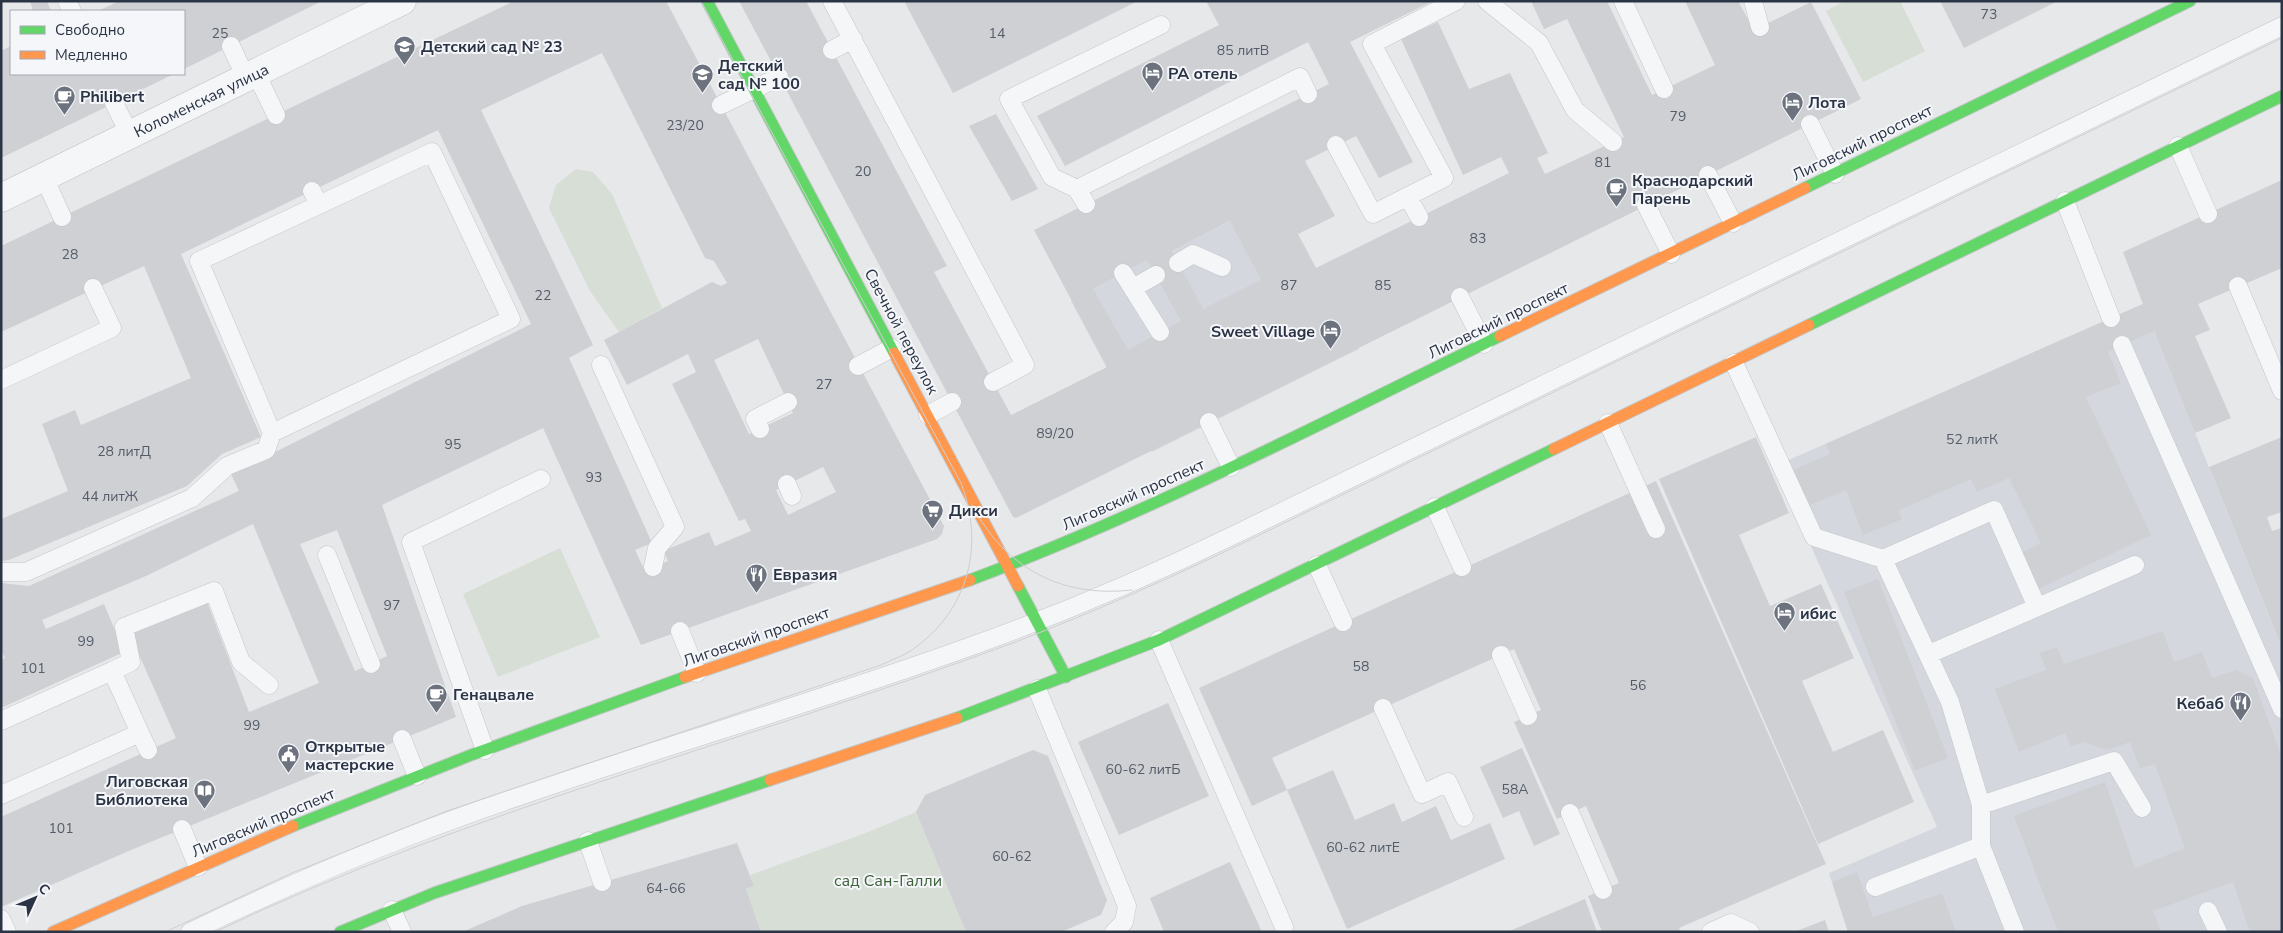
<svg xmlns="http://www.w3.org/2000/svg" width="2283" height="933" font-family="'Nunito Sans',sans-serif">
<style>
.built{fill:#d4d7dd}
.green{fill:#d6ded6}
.building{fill:#ced0d3;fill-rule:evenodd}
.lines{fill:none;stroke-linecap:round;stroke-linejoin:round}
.lane-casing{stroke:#c4c6c8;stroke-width:19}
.street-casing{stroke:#c4c6c8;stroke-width:29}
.fast-casing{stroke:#c4c6c8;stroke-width:13}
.slow-casing{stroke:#c4c6c8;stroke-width:13}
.lane{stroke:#f5f6f7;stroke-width:18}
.street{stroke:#f5f6f7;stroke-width:28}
.fast{stroke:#63d668;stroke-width:11}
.slow{stroke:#ff974d;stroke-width:11}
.tram{stroke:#cecfd2;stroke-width:1}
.labels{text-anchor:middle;stroke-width:4;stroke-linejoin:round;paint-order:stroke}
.number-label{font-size:14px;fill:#545c69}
.poi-label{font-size:16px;font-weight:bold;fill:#2b3445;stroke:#f4f6f9;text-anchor:start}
.street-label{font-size:16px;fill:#2b3445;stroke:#f4f6f9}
.park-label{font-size:16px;fill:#3f6138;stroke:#f4f6f9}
</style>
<rect width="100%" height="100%" fill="#e6e8ea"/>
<path class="built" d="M1278,197L1359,349L1152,452L1071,301L1147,260L1172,251Z
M2143,304L2279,641L2282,640V932H1848L1829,873L1937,827L1775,466Z"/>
<path class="green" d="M1845,1H1900L1925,51L1863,82L1826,11Z
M576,169L593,172L612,194L662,308L619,332L590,291L549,208L556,185Z
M560,548L600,637L498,677L463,594Z
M916,812L966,932H761L746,889L754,886L750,875L871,831Z"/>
<path class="building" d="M30,1H47L51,11H33Z
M119,1H322L184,69V11H98Z
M514,1H666L944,526L942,534L937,539L641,645L543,428L382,505L456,717L131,850L1,907V817L176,738L129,632L207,602L249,712L319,683L253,524L146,576L42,620L46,629L104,604L124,652L1,708V660L5,658L1,651V583L29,586L239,491L231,474L531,324L438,130L181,254L261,437L222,454L187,486L9,560L1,561V519L68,491L42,424L75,410L81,425L191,378L144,266L1,332V246ZM602,53L705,258L714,261L727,283L721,286L712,282L604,340L627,385L688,354L696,372L672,384L739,521L745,519L751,531L715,546L709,532L663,551L668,561L645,571L635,550L652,543L569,358L593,345L481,110ZM758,339L793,413L749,434L714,360ZM823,467L836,492L788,515L776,490ZM337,530L387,656L355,671L300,544Z
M739,1H806L947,266L934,272L1011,415L1107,367L1034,230L1329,84L1308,42L1065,166L1037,116L1219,25L1206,1H1433L1350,42L1413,162L1379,178L1356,136L1305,161L1335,216L1298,234L1316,268L1509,173L1501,157L1463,175L1401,39L1438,22L1469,89L1510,73L1548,153L1537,158L1545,174L1624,137L1567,19L1544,29L1531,1H1607L1652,95L1715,65L1685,1H1738L1754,30L1811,2L1861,99L1016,518L1013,517ZM1230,221L1261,280L1203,309L1172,251ZM1147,260L1181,321L1128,350L1093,289Z
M904,1H1138L953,93Z
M1940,1H2058L1964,48Z
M11,46V74H174L1,158V51Z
M996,114L1038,189L1012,201L969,126Z
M2282,180V268L2198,304L2210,330L2195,336L2231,418L2195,433L2154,331L2108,352L2121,383L2086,397L2151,535L2036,590L2021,553L2041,543L2009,478L1977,492L1971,479L1899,510L1902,519L1863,535L1846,490L1806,507L1790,471L1830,454L1826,444L2143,304L2123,252Z
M1756,437L1789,513L1739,535L1770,606L1821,584L1854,658L1802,681L1833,752L1883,730L1914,802L1818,844L1659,479Z
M2282,437V512L2267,517L2272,531L2282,528V648L2209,467Z
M1656,481L1826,864L1679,928L1681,932H1602L1588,896L1619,883L1586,806L1557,819L1514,722L1541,710L1514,649L1272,758L1287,790L1252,806L1199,688Z
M1878,579L1948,758L1915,771L1844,592Z
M2163,631L2174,662L2202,652L2212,678L2236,670L2253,678L2282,758V932H2250L2233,882L2153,911L2161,932H2058L2014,816L2105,782L2135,868L2185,848L2155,764L2140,768L2130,742L2107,750L2084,742L2071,746L2065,733L2019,752L1995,689L2046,670L2040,653L2057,647L2064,664Z
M1168,703L1209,796L1119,835L1078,742Z
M1522,748L1560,834L1534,846L1519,811L1503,818L1480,767Z
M1033,750L1048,756L1107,900L1101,915L1061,932H966L916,812L925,795Z
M1333,770L1355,820L1394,803L1402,822L1436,806L1451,840L1490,823L1505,859L1347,929L1287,790Z
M737,843L754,886L746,889L761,932H462L522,906Z
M1230,862L1262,932H1164L1150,898Z
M1857,872L1873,917L1942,893L1956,932H1848L1832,882Z
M1585,899L1597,932H1507Z
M1825,920L1829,932H1794Z"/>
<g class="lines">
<defs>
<path id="lane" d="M67,1L72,11
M832,1L1025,365L993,382
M1487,1L1539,43L1575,110L1613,142
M1623,1L1664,89
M1753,1L1760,27
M231,46L246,78
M832,50L853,39
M256,73L276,115
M114,103L130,135
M721,105L779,77
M1810,124L1835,174
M1336,145L1373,214L1444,178L1372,44L1456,1
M2178,146L2208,214
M432,152L511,319L272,433L199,261Z
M1708,175L1733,223
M44,177L62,217
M1077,189L1300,77L1308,94
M312,191L319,205
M1408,197L1419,217
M2065,201L2111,318
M1086,204L1077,189L1052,177L1009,99L1161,25
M1646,205L1671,254
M1178,263L1193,254L1222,267
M1123,273L1160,332
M2238,286L2282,391
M1133,288L1156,275
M1460,297L1484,344
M2122,345L2282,709
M1734,363L1814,537L1883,559L1950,702L1981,805V846L2015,932
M601,365L675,527L657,548L653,567
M858,366L892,348
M1,380L112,328L93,288
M928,415L952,402
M1209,422L1231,467
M1608,423L1656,529
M760,429L755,419L788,402
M787,484L792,496
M1435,507L1462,567
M327,555L371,664
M1883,559L1994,510L2037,607
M1317,565L1343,622
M1,572H26L192,498L227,466L266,450L272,433
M680,631L697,673
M1159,640L1284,927
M1929,654L2135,565
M1501,655L1528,716
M112,671L131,662L124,627L214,591L241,662L269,685
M1037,689L1127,906L1124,922L1114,932
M1383,708L1422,794L1448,782L1464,817
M1,721L112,671L140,733
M402,739L417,776
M485,750L411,542L541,479
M1,795L140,733L148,750
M1981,805L2114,761L2142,808
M1570,813L1603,890
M182,829L198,867
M588,841L602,882
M1875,887L1981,846
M392,910L402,932
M2208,911L2218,932
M1,919L7,932
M190,932C263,897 337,864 412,835C598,764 791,712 977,644C1066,612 1152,575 1236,534L2282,26
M1711,932L1731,923L1750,932"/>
<path id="street" d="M1,198L402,1"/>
<path id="fast" d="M707,1L894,353
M1805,188L2190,1
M1809,325L2282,96
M970,580C1152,512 1325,421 1500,336
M1018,586L1066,677
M957,718L1159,640L1554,449
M293,826L471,755L685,677
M340,932L434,893L770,780"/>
<path id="slow" d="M1500,336L1805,188
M894,353L1018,586
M1554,449L1809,325
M685,677L970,580
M770,780L957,718
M53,932L293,826"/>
</defs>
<use href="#lane" class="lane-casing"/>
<use href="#street" class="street-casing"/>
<use href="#fast" class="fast-casing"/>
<use href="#slow" class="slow-casing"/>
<use href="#lane" class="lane"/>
<use href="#street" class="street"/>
<use href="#fast" class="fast"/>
<use href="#slow" class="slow"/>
<path class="tram" d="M972,505C1005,568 1061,598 1132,590
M165,932L292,873L447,811L881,665C891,660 903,656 912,650C969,610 985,545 961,483L701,1
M215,932C473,808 751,741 1018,641C1094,612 1168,579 1241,544L2282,38"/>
</g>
<defs>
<symbol id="school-pin" viewBox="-11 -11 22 30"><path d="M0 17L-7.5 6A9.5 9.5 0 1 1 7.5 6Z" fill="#6c737f" stroke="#f4f6f9"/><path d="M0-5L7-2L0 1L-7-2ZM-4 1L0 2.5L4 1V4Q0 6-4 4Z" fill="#fff"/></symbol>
<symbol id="hotel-pin" viewBox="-11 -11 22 30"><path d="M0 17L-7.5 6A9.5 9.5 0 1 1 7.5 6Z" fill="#6c737f" stroke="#f4f6f9"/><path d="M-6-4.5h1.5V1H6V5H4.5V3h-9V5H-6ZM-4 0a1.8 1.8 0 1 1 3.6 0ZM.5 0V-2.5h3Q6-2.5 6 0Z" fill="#fff"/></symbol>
<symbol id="cafe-pin" viewBox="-11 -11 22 30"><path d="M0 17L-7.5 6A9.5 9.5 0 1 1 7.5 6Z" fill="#6c737f" stroke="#f4f6f9"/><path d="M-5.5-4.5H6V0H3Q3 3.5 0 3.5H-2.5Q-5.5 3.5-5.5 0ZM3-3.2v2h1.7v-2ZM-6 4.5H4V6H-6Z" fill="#fff"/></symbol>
<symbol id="supermarket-pin" viewBox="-11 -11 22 30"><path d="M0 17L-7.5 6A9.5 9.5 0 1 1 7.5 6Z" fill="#6c737f" stroke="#f4f6f9"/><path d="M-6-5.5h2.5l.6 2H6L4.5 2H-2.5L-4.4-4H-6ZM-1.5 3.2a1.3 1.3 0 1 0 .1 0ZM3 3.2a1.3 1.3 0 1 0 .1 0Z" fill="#fff"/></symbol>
<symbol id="restaurant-pin" viewBox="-11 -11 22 30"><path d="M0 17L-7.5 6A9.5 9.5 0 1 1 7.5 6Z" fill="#6c737f" stroke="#f4f6f9"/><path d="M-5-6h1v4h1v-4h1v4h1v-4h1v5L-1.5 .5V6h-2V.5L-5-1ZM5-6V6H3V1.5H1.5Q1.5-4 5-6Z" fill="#fff"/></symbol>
<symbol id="civic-pin" viewBox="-11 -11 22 30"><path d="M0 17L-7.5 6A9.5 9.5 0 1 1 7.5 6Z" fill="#6c737f" stroke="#f4f6f9"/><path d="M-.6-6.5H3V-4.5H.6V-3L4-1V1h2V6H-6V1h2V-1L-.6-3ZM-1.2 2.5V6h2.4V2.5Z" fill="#fff"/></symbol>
<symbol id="library-pin" viewBox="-11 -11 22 30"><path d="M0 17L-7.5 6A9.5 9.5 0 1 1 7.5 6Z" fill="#6c737f" stroke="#f4f6f9"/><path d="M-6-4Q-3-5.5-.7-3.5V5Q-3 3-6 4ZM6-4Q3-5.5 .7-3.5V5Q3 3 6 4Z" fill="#fff"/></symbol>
</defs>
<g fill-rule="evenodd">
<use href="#school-pin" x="392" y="34" width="25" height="34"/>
<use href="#hotel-pin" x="1140" y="60" width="25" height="34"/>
<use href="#school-pin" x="690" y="62" width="25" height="34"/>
<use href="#cafe-pin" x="52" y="84" width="25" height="34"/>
<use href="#hotel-pin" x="1780" y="90" width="25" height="34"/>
<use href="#cafe-pin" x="1604" y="176" width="25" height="34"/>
<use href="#hotel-pin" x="1318" y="318" width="25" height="34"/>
<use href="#supermarket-pin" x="920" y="498" width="25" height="34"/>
<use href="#restaurant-pin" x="744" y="562" width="25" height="34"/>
<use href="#hotel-pin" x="1772" y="600" width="25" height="34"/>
<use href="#cafe-pin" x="424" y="682" width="25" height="34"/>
<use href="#restaurant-pin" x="2228" y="690" width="25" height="34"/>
<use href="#civic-pin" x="276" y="742" width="25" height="34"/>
<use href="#library-pin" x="192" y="778" width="25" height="34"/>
</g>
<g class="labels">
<g class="number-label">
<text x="1989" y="19">73</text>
<text x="220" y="38">25</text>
<text x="997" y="38">14</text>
<text x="1243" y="55">85 литВ</text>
<text x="1678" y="121">79</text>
<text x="685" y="130">23/20</text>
<text x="1603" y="167">81</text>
<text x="863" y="176">20</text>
<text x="1478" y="243">83</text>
<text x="70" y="259">28</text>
<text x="1289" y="290">87</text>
<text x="1383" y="290">85</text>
<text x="543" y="300">22</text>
<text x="824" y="389">27</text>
<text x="1055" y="438">89/20</text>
<text x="1972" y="444">52 литК</text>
<text x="453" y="449">95</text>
<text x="124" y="456">28 литД</text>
<text x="594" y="482">93</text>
<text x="110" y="501">44 литЖ</text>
<text x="392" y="610">97</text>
<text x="86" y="646">99</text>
<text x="1361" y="671">58</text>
<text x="33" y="673">101</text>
<text x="1638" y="690">56</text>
<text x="252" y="730">99</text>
<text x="1143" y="774">60-62 литБ</text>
<text x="1515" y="794">58А</text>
<text x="61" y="833">101</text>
<text x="1363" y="852">60-62 литЕ</text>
<text x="1012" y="861">60-62</text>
<text x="666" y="893">64-66</text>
</g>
<g class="poi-label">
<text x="421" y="52">Детский сад № 23</text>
<text x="718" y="71">Детский<tspan x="718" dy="18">сад № 100</tspan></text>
<text x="1168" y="79">РА отель</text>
<text x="80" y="102">Philibert</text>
<text x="1808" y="108">Лота</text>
<text x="1632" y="186">Краснодарский<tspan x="1632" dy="18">Парень</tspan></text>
<text x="1315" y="337" text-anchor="end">Sweet Village</text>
<text x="949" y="516">Дикси</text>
<text x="773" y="580">Евразия</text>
<text x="1800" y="619">ибис</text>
<text x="453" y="700">Генацвале</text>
<text x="2224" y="709" text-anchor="end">Кебаб</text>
<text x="305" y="752">Открытые<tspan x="305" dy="18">мастерские</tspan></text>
<text x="188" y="787" text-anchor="end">Лиговская<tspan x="188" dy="18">Библиотека</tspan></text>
</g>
<g class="street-label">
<text transform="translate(201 100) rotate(-26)" y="6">Коломенская улица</text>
<text transform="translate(1862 142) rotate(-26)" y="6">Лиговский проспект</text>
<text transform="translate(1498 320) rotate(-26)" y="6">Лиговский проспект</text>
<text transform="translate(902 331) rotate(62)" y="6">Свечной переулок</text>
<text transform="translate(1133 494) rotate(-24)" y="6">Лиговский проспект</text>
<text transform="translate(756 636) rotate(-19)" y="6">Лиговский проспект</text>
<text transform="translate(263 822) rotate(-23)" y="6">Лиговский проспект</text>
</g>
<g class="park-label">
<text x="888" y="886">сад Сан-Галли</text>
</g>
</g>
<rect width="2283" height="933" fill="none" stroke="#2b3445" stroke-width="5"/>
<rect x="10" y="10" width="175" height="65" fill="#f4f6f9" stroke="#a4a8b1"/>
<rect x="20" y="26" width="25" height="8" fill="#63d668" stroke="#a4a8b1"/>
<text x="55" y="35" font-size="15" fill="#2b3445">Свободно</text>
<rect x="20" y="51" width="25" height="8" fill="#ff974d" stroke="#a4a8b1"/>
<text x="55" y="60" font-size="15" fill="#2b3445">Медленно</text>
<g transform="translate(35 898) rotate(46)" stroke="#f4f6f9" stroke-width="4" paint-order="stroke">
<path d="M0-4L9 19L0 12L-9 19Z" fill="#2b3445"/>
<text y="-8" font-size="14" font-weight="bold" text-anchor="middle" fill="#2b3445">С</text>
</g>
</svg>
